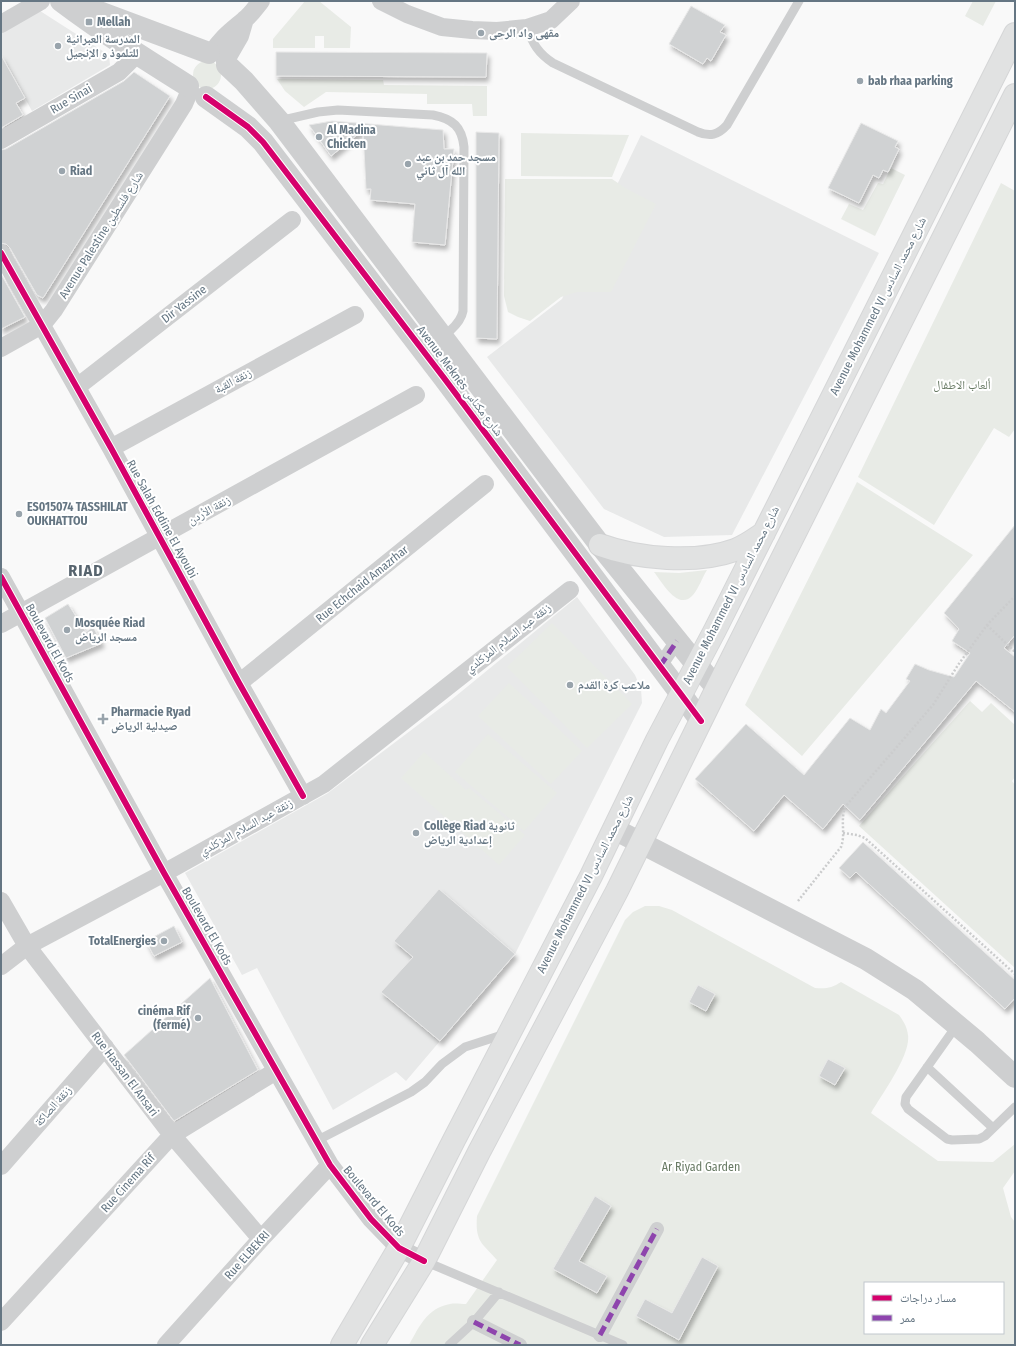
<svg xmlns="http://www.w3.org/2000/svg" width="1016" height="1346" font-family="'Fira Sans Condensed','Noto Naskh Arabic',sans-serif">
<style>
.built{fill:#e8e9e9}
.green{fill:#e8ebe6;fill-rule:evenodd}
.building{fill:#d0d2d3;stroke:#e8e8e8;filter:url(#shadow)}
.lines{fill:none;stroke-linecap:round;stroke-linejoin:round}
.secondary-casing{stroke:#d5d6d7;stroke-width:24}
.path{stroke:#cbcccd;stroke-width:2.5;stroke-dasharray:2 2;stroke-linecap:butt}
.service{stroke:#cecfd0;stroke-width:9}
.pedestrian{stroke:#cecfd0;stroke-width:14}
.minor{stroke:#cecfd0;stroke-width:18}
.tertiary{stroke:#cecfd0;stroke-width:22}
.secondary{stroke:#e1e2e2;stroke-width:22}
.quiet{stroke:#8e44ad;stroke-width:5;stroke-dasharray:10 5;stroke-linecap:butt}
.cycleway-casing{stroke:#fff;stroke-width:8}
.cycleway{stroke:#d6006c;stroke-width:6}
.poi-dot{fill:#99a4ac;stroke:#fff;stroke-width:1.5}
.labels{text-anchor:middle;stroke-width:4;stroke-linejoin:round;paint-order:stroke}
.poi-label{font-size:12px;font-weight:bold;fill:#657683;stroke:#fff;text-anchor:start}
.street-label{font-size:12px;fill:#657683;stroke:#fff}
.park-label{font-size:12px;fill:#687a64;stroke:#fff}
.district-label{font-size:16px;font-weight:bold;letter-spacing:1px;fill:#57646e;stroke:#fff}
</style>
<defs>
<filter id="shadow"><feDropShadow dx="2.5" dy="4.5" stdDeviation="2" flood-color="#0004"/></filter>
</defs>
<rect width="100%" height="100%" fill="#f9f9f9"/>
<path class="built" d="M37,9L109,55L110,65L32,111L1,55V30Z
M641,135L879,253L732,535L664,537L604,509L487,357L562,299Z
M577,597L635,675L641,689L642,703L639,709L515,954L439,889L394,941L413,957L381,992L440,1041L406,1081L396,1072L333,1110L257,968L242,975L185,873L328,793L451,700Z"/>
<path class="green" d="M305,1H319L351,27L350,48H324V36H315V48H273V39Z
M973,1H996L983,26L965,16Z
M193 75a14 14 0 1 1 28 0a14 14 0 1 1-28 0Z
M277,79L383,80L384,85L487,86V116H473L472,104H427V94L326,92L304,107L285,91Z
M521,133L629,135L612,177L521,176Z
M891,168L905,175L875,236L841,219L849,204L863,210L878,183L883,184Z
M505,179H612L627,189L656,204L611,292H577L561,297L530,321L518,317L508,312L504,296Z
M1001,183L1015,191V429L1009,437L994,428L934,525L858,477Z
M857,482L973,555L802,756L745,705Z
M707,570C702,578 699,588 693,595C678,612 662,582 654,572L679,573Z
M552,623L632,704L587,748L507,667Z
M509,683L582,751L551,784L478,716Z
M970,701L982,712L991,703L1015,725V777L1012,781L1015,785V968L859,826Z
M488,734L557,793L524,831L455,772Z
M424,752L466,790L469,788L525,835L499,865L401,778Z
M645,906H659L672,910L815,988C826,989 832,988 841,982L899,1015C904,1022 907,1027 908,1035C911,1055 882,1094 871,1113L938,1161L993,1162L1015,1144V1171L1003,1188L1011,1217L1015,1222V1345H409C419,1327 427,1308 450,1304C455,1303 461,1304 466,1304L497,1260C482,1243 475,1242 477,1216L625,920L633,912ZM865,1283H1003V1333H865Z"/>
<path class="building" d="M691,6L725,25L720,32L726,35L711,61L707,58L703,64L669,44Z
M276,52L487,53L486,77L276,76Z
M1,55L25,98L16,103L23,115L1,128Z
M134,72L170,96L43,298L37,295L10,248L6,244L1,243V150L6,149L124,81Z
M332,121L443,130L444,149H454L445,245L412,242L415,204L370,200L371,189H366L363,130L331,156L309,125Z
M861,123L898,141L895,147L899,149L888,172L883,170L879,178L873,175L859,203L828,188Z
M476,132L499,133L497,339L476,338Z
M1,274L25,317L1,329Z
M1015,525V635L1004,648L1015,657V712L976,681L860,820L843,804L823,829L784,795L754,831L695,779L746,724L804,775L850,718L870,730L881,709L886,713L910,681L906,679L915,664L929,670L954,677L970,653L952,641L959,629L944,613Z
M68,604L86,632L93,627L102,643L66,658L45,618Z
M863,842L1015,980V998L1005,1009L856,872L850,878L839,868Z
M439,889L515,954L440,1041L381,992L413,957L394,941Z
M174,926L182,942L154,956L146,941Z
M210,978L258,1070L174,1121L124,1055Z
M698,985L715,994L706,1011L689,1002Z
M828,1059L845,1068L835,1085L819,1076Z
M595,1196L611,1206L579,1261L607,1276L597,1293L553,1269Z
M702,1257L718,1266L679,1340L636,1316L645,1299L672,1313Z"/>
<g class="lines">
<defs>
<path id="secondary" d="M600,545C638,559 696,564 735,550C746,546 755,539 764,533
M342,1345L399,1248L454,1140L591,876L657,740L715,630L1015,34
M372,1345L424,1261L479,1152L617,891L717,688L1015,95"/>
</defs>
<use href="#secondary" class="secondary-casing"/>
<path class="path" d="M987,625L1015,652
M843,833L857,835L865,838L1015,974
M798,901L841,847C846,833 840,822 845,807L933,705L958,665L987,625L1015,596"/>
<path class="service" d="M527,28C533,44 538,53 553,63L698,132C710,137 718,135 727,125L799,1
M279,121L318,112L338,110L433,115C453,119 462,127 464,147L463,311C460,328 436,341 423,350
M957,1025L906,1097L905,1104L908,1109L947,1139L952,1140L979,1139L985,1136L1015,1107
M927,1067L993,1128
M316,1141L411,1092L425,1082L442,1064L465,1047L505,1034
M424,1261L623,1345
M449,1345L474,1322L499,1292"/>
<path class="pedestrian" d="M660,666L677,641
M474,1322L520,1345
M600,1335L657,1229"/>
<path class="minor" d="M381,1L407,14L442,27L472,30L497,31L527,28L551,20L571,1
M1,24L41,1
M212,53C221,38 231,31 244,20C251,15 256,7 261,1
M225,62L240,36L245,19
M1,140L119,72L137,54
M1,253L111,448L239,683L303,796
M1,348L42,325L54,310L184,104L190,90
M77,387L292,220
M111,448L355,315
M1,577L164,873L330,1165L371,1219L399,1248L424,1261
M1,624L416,395
M239,683L485,484
M1,901L27,946L172,1135L261,1239
M1,966L27,946L164,873L324,784L570,590
M1,1166L105,1047
M1,1322L172,1135L276,1071
M166,1345L261,1239L330,1165"/>
<path class="tertiary" d="M61,1C102,32 145,59 188,86
M75,3L209,53
M227,65L244,81L279,121L600,545L696,664L717,688
M206,97L248,127L263,142L444,378L701,721
M614,829L866,959L915,990L977,1042L1015,1077"/>
<use href="#secondary" class="secondary"/>
<path class="quiet" d="M660,666L677,641
M474,1322L520,1345
M600,1335L657,1229"/>
<defs>
<path id="cycleway" d="M206,97L248,127L263,142L444,378L701,721
M1,253L111,448L239,683L303,796
M1,577L164,873L330,1165L371,1219L399,1248L424,1261"/>
</defs>
<use href="#cycleway" class="cycleway-casing"/>
<use href="#cycleway" class="cycleway"/>
</g>
<g class="poi-dot">
<rect x="85" y="18" width="8" height="8" rx="2"/>
<circle cx="481" cy="33" r="4"/>
<circle cx="58" cy="46" r="4"/>
<circle cx="860" cy="81" r="4"/>
<circle cx="319" cy="137" r="4"/>
<circle cx="408" cy="164" r="4"/>
<circle cx="62" cy="171" r="4"/>
<circle cx="19" cy="514" r="4"/>
<circle cx="67" cy="630" r="4"/>
<circle cx="570" cy="685" r="4"/>
<path d="M101 713h4v4h4v4h-4v4h-4v-4h-4v-4h4z"/>
<circle cx="416" cy="833" r="4"/>
<circle cx="164" cy="941" r="4"/>
<circle cx="198" cy="1018" r="4"/>
</g>
<g class="labels">
<g class="poi-label">
<text x="97" y="26">Mellah</text>
<text x="489" y="37">مقهى واد الرحى</text>
<text x="66" y="43">المدرسة العبرانية<tspan x="66" dy="14">للتلموذ و الإنجيل</tspan></text>
<text x="868" y="85">bab rhaa parking</text>
<text x="327" y="134">Al Madina<tspan x="327" dy="14">Chicken</tspan></text>
<text x="416" y="161">مسجد حمد بن عبد<tspan x="416" dy="14">الله آل ثاني</tspan></text>
<text x="70" y="175">Riad</text>
<text x="27" y="511">ES015074 TASSHILAT<tspan x="27" dy="14">OUKHATTOU</tspan></text>
<text x="75" y="627">Mosquée Riad<tspan x="75" dy="14">مسجد الرياض</tspan></text>
<text x="578" y="689">ملاعب كرة القدم</text>
<text x="111" y="716">Pharmacie Ryad<tspan x="111" dy="14">صيدلية الرياض</tspan></text>
<text x="424" y="830">Collège Riad ثانوية<tspan x="424" dy="14">إعدادية الرياض</tspan></text>
<text x="156" y="945" text-anchor="end">TotalEnergies</text>
<text x="190" y="1015" text-anchor="end">cinéma Rif<tspan x="190" dy="14">(fermé)</tspan></text>
</g>
<g class="street-label">
<text transform="translate(71 99) rotate(-30)" y="4">Rue Sinai</text>
<text transform="translate(101 235) rotate(-58)" y="4">Avenue Palestine شارع فلسطين</text>
<text transform="translate(184 304) rotate(-38)" y="4">Dir Yassine</text>
<text transform="translate(878 306) rotate(-63)" y="4">Avenue Mohammed VI شارع محمد السادس</text>
<text transform="translate(233 381) rotate(-28)" y="4">زنقة القبة</text>
<text transform="translate(460 381) rotate(53)" y="4">Avenue Meknès شارع مكناس</text>
<text transform="translate(209 510) rotate(-29)" y="4">زنقة الأردن</text>
<text transform="translate(162 519) rotate(61)" y="4">Rue Salah Eddine El Ayoubi</text>
<text transform="translate(362 584) rotate(-39)" y="4">Rue Echchaid Amazrhar</text>
<text transform="translate(731 595) rotate(-63)" y="4">Avenue Mohammed VI شارع محمد السادس</text>
<text transform="translate(508 638) rotate(-38)" y="4">زنقة عبد السلام المزكلدي</text>
<text transform="translate(50 643) rotate(61)" y="4">Boulevard El Kods</text>
<text transform="translate(246 827) rotate(-29)" y="4">زنقة عبد السلام المزكلدي</text>
<text transform="translate(585 884) rotate(-63)" y="4">Avenue Mohammed VI شارع محمد السادس</text>
<text transform="translate(207 926) rotate(60)" y="4">Boulevard El Kods</text>
<text transform="translate(125 1074) rotate(53)" y="4">Rue Hassan El Ansari</text>
<text transform="translate(53 1106) rotate(-49)" y="4">زنقة الصاكة</text>
<text transform="translate(128 1183) rotate(-48)" y="4">Rue Cinema Rif</text>
<text transform="translate(374 1201) rotate(50)" y="4">Boulevard El Kods</text>
<text transform="translate(247 1255) rotate(-48)" y="4">Rue ELBEKRI</text>
</g>
<g class="park-label">
<text x="962" y="389">ألعاب الاطفال</text>
<text x="701" y="1171">Ar Riyad Garden</text>
</g>
<g class="district-label">
<text x="86" y="576">RIAD</text>
</g>
</g>
<rect width="1016" height="1346" fill="none" stroke="#657683" stroke-width="4"/>
<rect x="864" y="1282" width="140" height="52" fill="#ffffff" stroke="#c1c8cd"/>
<rect x="872" y="1295" width="20" height="6" fill="#d6006c" stroke="#c1c8cd"/>
<text x="900" y="1302" font-size="12" fill="#657683">مسار دراجات</text>
<rect x="872" y="1315" width="20" height="6" fill="#8e44ad" stroke="#c1c8cd"/>
<text x="900" y="1322" font-size="12" fill="#657683">ممر</text>
</svg>
